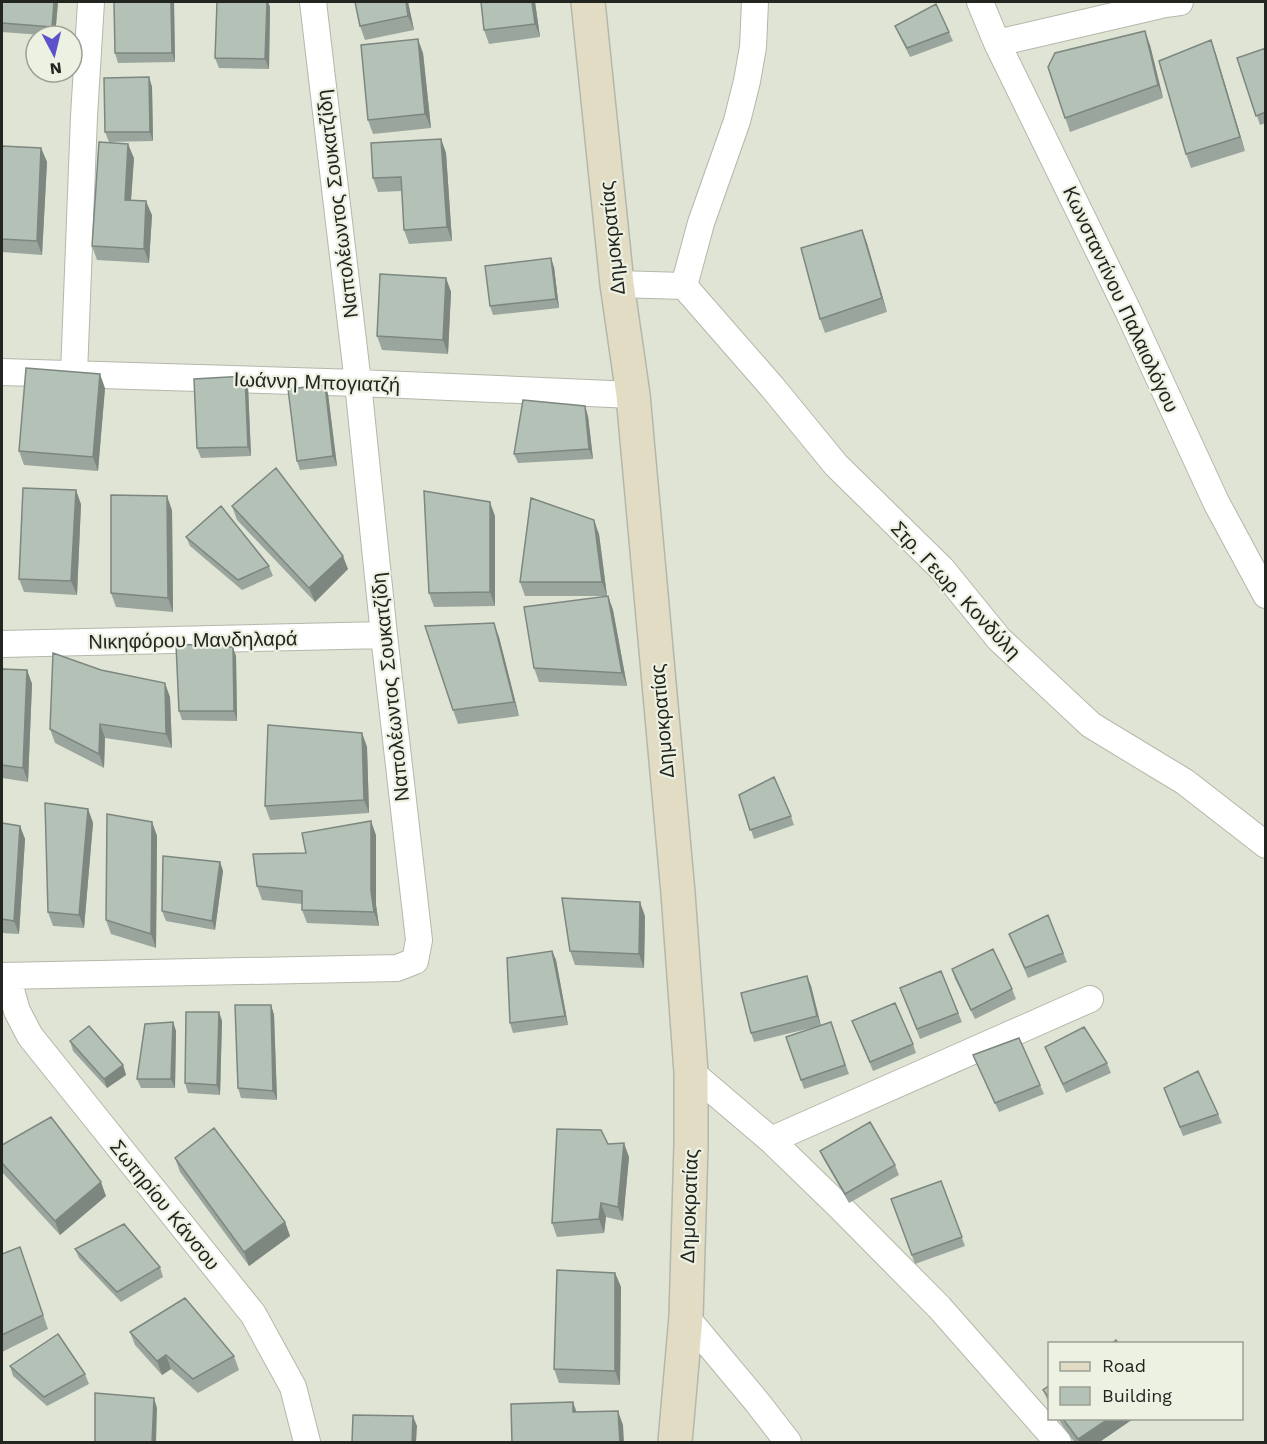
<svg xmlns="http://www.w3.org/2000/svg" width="1267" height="1444" font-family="'Work Sans',sans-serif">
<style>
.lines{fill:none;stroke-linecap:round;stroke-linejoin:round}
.street-casing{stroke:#b3b8aa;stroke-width:28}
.secondary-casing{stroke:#b3b8aa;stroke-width:36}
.street{stroke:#fff;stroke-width:26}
.secondary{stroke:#e3dcc4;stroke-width:33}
.wall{fill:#9aa69d}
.shaded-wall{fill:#7d8780}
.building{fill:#b3c1b7;stroke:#7d8780;stroke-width:1.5}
.labels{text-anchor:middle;stroke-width:4.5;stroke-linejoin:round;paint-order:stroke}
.street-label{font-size:20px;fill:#232520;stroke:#ecf1e2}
</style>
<rect width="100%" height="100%" fill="#dfe4d5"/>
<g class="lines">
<defs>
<path id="street" d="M980,2L997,43L1128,311L1216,502L1266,595
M997,43L1165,4L1180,2
M617,284L684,286L773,388L836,465L942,569L999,639L1091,725L1185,782L1266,845
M684,286L701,223L737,121L747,81L753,47L755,2
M2,372L358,383L633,395
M74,374L84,116L91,2
M2,644L384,635
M2,976L397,968L415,961L419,940L384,635L358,383L313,2
M7,976L17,1011L30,1036L253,1314L293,1387L307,1442
M691,1072L771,1140L839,1206L939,1307L1058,1442
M771,1140L1090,999
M686,1317L757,1402L788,1442"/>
<path id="secondary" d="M588,2L617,284L633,395L678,893L691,1072V1145L686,1317L675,1442"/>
</defs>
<use href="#street" class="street-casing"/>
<use href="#secondary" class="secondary-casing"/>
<use href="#street" class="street"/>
<use href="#secondary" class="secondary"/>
</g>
<path class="wall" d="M2,2H58L55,36L2,32Z
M171,2H174L175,62L118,63L115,53Z
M217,2H268L270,7L269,69L219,68L215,58Z
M408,2L414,30L365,40L360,26Z
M535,2L540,37L489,44L484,30Z
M895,26L949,32L953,41L910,57L899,35Z
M1211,40L1245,151L1191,168L1186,154Z
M1150,45L1163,98L1070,132L1048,67Z
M1266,48V123L1260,125L1237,58Z
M423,53L431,128L373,134L368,120Z
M149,77L152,87L153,141L109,142L105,132Z
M441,139L446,153L452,241L409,244L404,230L402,191L378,192L373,178Z
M2,146L41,148L47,162L42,255L2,252Z
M134,158L131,200L152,215L149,263L97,260L92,246Z
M862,230L887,312L825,333L820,319Z
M554,267L559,308L493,315L490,306Z
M446,278L451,292L448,354L382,350L377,336Z
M245,376L248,386L251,456L201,458L197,448Z
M325,385L328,394L337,466L300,470L297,461Z
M105,388L98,471L24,465L19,451Z
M588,416L593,459L518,463L514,454Z
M81,504L77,595L24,592L19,579Z
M232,506L348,569L315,602L237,520Z
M172,510L173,612L116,607L111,593Z
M495,516V606L434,607L429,593Z
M599,534L607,596H525L520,582Z
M186,537L269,566L273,576L242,590L190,546Z
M608,596L613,610L627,686L539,682L534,668Z
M499,637L519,716L458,724L453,710Z
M236,656L237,721L182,720L179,711Z
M2,669L27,670L32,684L28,782L2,778Z
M170,697L172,748L105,738L104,768L55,743L50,729Z
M362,733L367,747L369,813L270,820L265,806Z
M739,795L791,816L794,825L754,839Z
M88,809L93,823L84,928L53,926L48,912Z
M152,822L157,836L156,948L111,934L106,920Z
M2,823L20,826L25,839L19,934L2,933Z
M376,835V905L379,926L307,923L302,910V904L262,900L257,886L306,853Z
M220,862L223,871L215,930L166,921L162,911Z
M1048,915L1067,962L1028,978L1009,934Z
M645,916L644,968L575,965L570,951Z
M552,951L556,960L568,1025L513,1033L510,1023Z
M952,969L1012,989L1016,999L975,1019L955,979Z
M941,971L962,1022L920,1039L900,988Z
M807,976L811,986L821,1026L831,1022L849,1074L804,1089L786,1037L819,1026L754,1042L751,1033Z
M271,1005L274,1015L277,1100L241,1098L238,1088Z
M219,1012L222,1021L220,1095L188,1093L185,1083Z
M852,1021L913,1044L916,1053L873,1071Z
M173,1022L176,1031L175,1088H141L137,1079Z
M70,1041L123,1065L126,1075L107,1088L73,1051Z
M1045,1047L1107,1063L1111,1073L1066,1093L1049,1056Z
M973,1055L1040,1085L1044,1094L999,1112Z
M1164,1088L1218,1114L1222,1123L1183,1136Z
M608,1144L629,1157L623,1221L606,1217L604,1233L557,1237L552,1223Z
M2,1145L106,1196L60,1235L2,1172Z
M820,1151L895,1165L899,1175L849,1203L824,1160Z
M175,1158L285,1222L290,1236L249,1266L180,1172Z
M941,1181L965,1246L915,1264L891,1199Z
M20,1247L48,1329L2,1352V1254Z
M75,1249L160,1267L163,1277L121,1302L79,1258Z
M615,1273L621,1287L620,1385L559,1383L554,1369Z
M130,1332L234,1356L239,1370L198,1393L171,1369L162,1375L135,1345Z
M10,1366L85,1374L89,1384L47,1406L13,1376Z
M1050,1385V1406L1043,1390Z
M1058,1419H1133L1098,1443H1075Z"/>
<path class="shaded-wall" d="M54,2H58L55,36L52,27Z
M171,2H174L175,62L172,53Z
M267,2H268L270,7L269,69L265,59Z
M406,2H408L414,30L408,16Z
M532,2H535L540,37L535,24Z
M1145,31L1150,45L1163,98L1158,85Z
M418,39L423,53L431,128L425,114Z
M1211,40L1216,54L1245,151L1240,137Z
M149,77L152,87L153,141L150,132Z
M441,139L446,153L452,241L447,227Z
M128,144L134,158L130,214L125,200Z
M41,148L47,162L42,255L37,241Z
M146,201L152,215L149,263L144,249Z
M862,230L867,243L887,312L882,298Z
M551,258L554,267L559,308L556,299Z
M446,278L451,292L448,354L443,340Z
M100,374L105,388L98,471L93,457Z
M245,376L248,386L251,456L248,447Z
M325,385L328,394L337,466L333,456Z
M585,406L588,416L593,459L589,449Z
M76,490L81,504L77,595L71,581Z
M167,496L172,510L173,612L168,598Z
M490,502L495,516V606L490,592Z
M594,520L599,534L607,596L602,582Z
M343,556L348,569L315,602L309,588Z
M608,596L613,610L627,686L622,673Z
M494,623L499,637L519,716L514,702Z
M233,647L236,656L237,721L234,711Z
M27,670L32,684L28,782L23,768Z
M165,683L170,697L172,748L166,734Z
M100,724L105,738L104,768L99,754Z
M362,733L367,747L369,813L364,800Z
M88,809L93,823L84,928L79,915Z
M371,821L376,835V905L379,926L374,912L371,891Z
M152,822L157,836L156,948L151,934Z
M20,826L25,839L19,934L14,921Z
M220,862L223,871L215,930L212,921Z
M640,902L645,916L644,968L639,954Z
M552,951L556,960L568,1025L565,1016Z
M807,976L811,986L821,1026L817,1016Z
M271,1005L274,1015L277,1100L273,1091Z
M219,1012L222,1021L220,1095L217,1085Z
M173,1022L176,1031L175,1088L171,1079Z
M123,1065L126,1075L107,1088L104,1079Z
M624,1143L629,1157L623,1221L618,1207Z
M101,1182L106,1196L60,1235L55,1221Z
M601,1203L606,1217L604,1233L599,1219Z
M285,1222L290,1236L249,1266L244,1252Z
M615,1273L621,1287L620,1385L615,1371Z
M166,1355L171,1369L162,1375L157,1361Z
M154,1398L157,1408L156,1443H152Z
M573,1402L578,1416L573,1412Z
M618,1411L623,1425L624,1443H620Z
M413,1416L417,1426L416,1443H412Z
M1108,1419H1133L1098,1443H1079L1078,1439Z"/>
<path class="building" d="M2,2H54L52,27L2,23Z
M114,2H171L172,53H115Z
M217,2H267L265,59L215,58Z
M355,2H406L408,16L360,26Z
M481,2H532L535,24L484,30Z
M936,4L949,32L907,48L895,26Z
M1145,31L1158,85L1065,118L1048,67L1055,53Z
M418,39L425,114L368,120L361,45Z
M1211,40L1240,137L1186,154L1159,61Z
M1266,48V112L1256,116L1237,58Z
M149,77L150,132H105L104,78Z
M441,139L447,227L404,230L401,177L373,178L371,143Z
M99,142L128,144L125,200L146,201L144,249L92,246Z
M2,146L41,148L37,241L2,239Z
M862,230L882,298L820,319L801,248Z
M551,258L556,299L490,306L485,266Z
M380,274L446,278L443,340L377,336Z
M26,368L100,374L93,457L19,451Z
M245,376L248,447L197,448L194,379Z
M325,385L333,456L297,461L288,389Z
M523,400L585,406L589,449L514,454Z
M276,468L343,556L309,588L232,506Z
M23,488L76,490L71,581L19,579Z
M424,491L490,502V592L429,593Z
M111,495L167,496L168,598L111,593Z
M531,498L594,520L602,582H520Z
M221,506L269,566L238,580L186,537Z
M608,596L622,673L534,668L524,607Z
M494,623L514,702L453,710L425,626Z
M176,644L233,647L234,711H179Z
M53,653L101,670L165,683L166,734L100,724L99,754L50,729Z
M2,669L27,670L23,768L2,765Z
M268,725L362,733L364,800L265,806Z
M774,777L791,816L750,830L739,795Z
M45,803L88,809L79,915L48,912Z
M107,814L152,822L151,934L106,920Z
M371,821V891L374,912L302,910V891L257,886L253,854L306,853L302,833Z
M2,823L20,826L14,921L2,919Z
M163,856L220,862L212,921L162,911Z
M562,898L640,902L639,954L570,951Z
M1048,915L1063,953L1025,968L1009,934Z
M993,949L1012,989L971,1010L952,969Z
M552,951L565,1016L510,1023L507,958Z
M941,971L958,1013L917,1029L900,988Z
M807,976L817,1016L751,1033L741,993Z
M895,1003L913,1044L870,1062L852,1021Z
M235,1005H271L273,1091L238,1088Z
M186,1012H219L217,1085L185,1083Z
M173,1022L171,1079H137L145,1024Z
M831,1022L845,1065L801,1080L786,1037Z
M89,1026L123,1065L104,1079L70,1041Z
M1084,1027L1107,1063L1063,1084L1045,1047Z
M1019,1038L1040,1085L995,1103L973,1055Z
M1198,1071L1218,1114L1180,1127L1164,1088Z
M51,1117L101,1182L55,1221L2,1163V1145Z
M870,1122L895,1165L845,1194L820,1151Z
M214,1128L285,1222L244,1252L175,1158Z
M557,1129L601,1130L608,1144L624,1143L618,1207L601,1203L599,1219L552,1223Z
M941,1181L962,1237L912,1255L891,1199Z
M124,1224L160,1267L117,1292L75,1249Z
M20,1247L43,1315L2,1335V1254Z
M557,1270L615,1273V1371L554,1369Z
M185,1298L234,1356L193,1379L166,1355L157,1361L130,1332Z
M58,1334L85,1374L44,1397L10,1366Z
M1116,1340L1119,1344H1111Z
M1050,1385V1399L1043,1390Z
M95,1393L154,1398L152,1443H95Z
M573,1402V1412L618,1411L620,1443H512L511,1404Z
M353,1415L413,1416L412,1443H352Z
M1063,1419H1108L1078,1439Z"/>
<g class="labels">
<g class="street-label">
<text transform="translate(337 204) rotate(-97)" y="7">Ναπολέωντος Σουκατζίδη</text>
<text transform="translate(612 238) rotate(-96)" y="7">Δημοκρατίας</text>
<text transform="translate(1121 299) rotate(65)" y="7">Κωνσταντίνου Παλαιολόγου</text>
<text transform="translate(317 382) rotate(2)" y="7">Ιωάννη Μπογιατζή</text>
<text transform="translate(956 590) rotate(47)" y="7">Στρ. Γεωρ. Κονδύλη</text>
<text transform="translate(193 640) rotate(-1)" y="7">Νικηφόρου Μανδηλαρά</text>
<text transform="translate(390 687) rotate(-96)" y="7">Ναπολέωντος Σουκατζίδη</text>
<text transform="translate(662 721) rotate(-95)" y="7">Δημοκρατίας</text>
<text transform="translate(165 1205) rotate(51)" y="7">Σωτηρίου Κάνσου</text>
<text transform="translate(689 1206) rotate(-88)" y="7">Δημοκρατίας</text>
</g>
</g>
<rect width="1267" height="1444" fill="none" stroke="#232520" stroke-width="6"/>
<rect x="1048" y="1342" width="195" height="78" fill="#ecf1e2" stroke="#9c9f94" stroke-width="1.5"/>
<rect x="1060" y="1362" width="30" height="9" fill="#e3dcc4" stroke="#9c9f94" stroke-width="1.5"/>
<text x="1102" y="1372" font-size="18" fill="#232520">Road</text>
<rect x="1060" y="1387" width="30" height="18" fill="#b3c1b7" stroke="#9c9f94" stroke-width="1.5"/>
<text x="1102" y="1402" font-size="18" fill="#232520">Building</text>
<g transform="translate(54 54) rotate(173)"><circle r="28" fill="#ecf1e2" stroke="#9c9f94" stroke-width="1.5"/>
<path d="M0-4.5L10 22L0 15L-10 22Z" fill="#5c52ca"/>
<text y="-9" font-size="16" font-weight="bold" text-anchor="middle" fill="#232520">N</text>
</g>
</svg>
